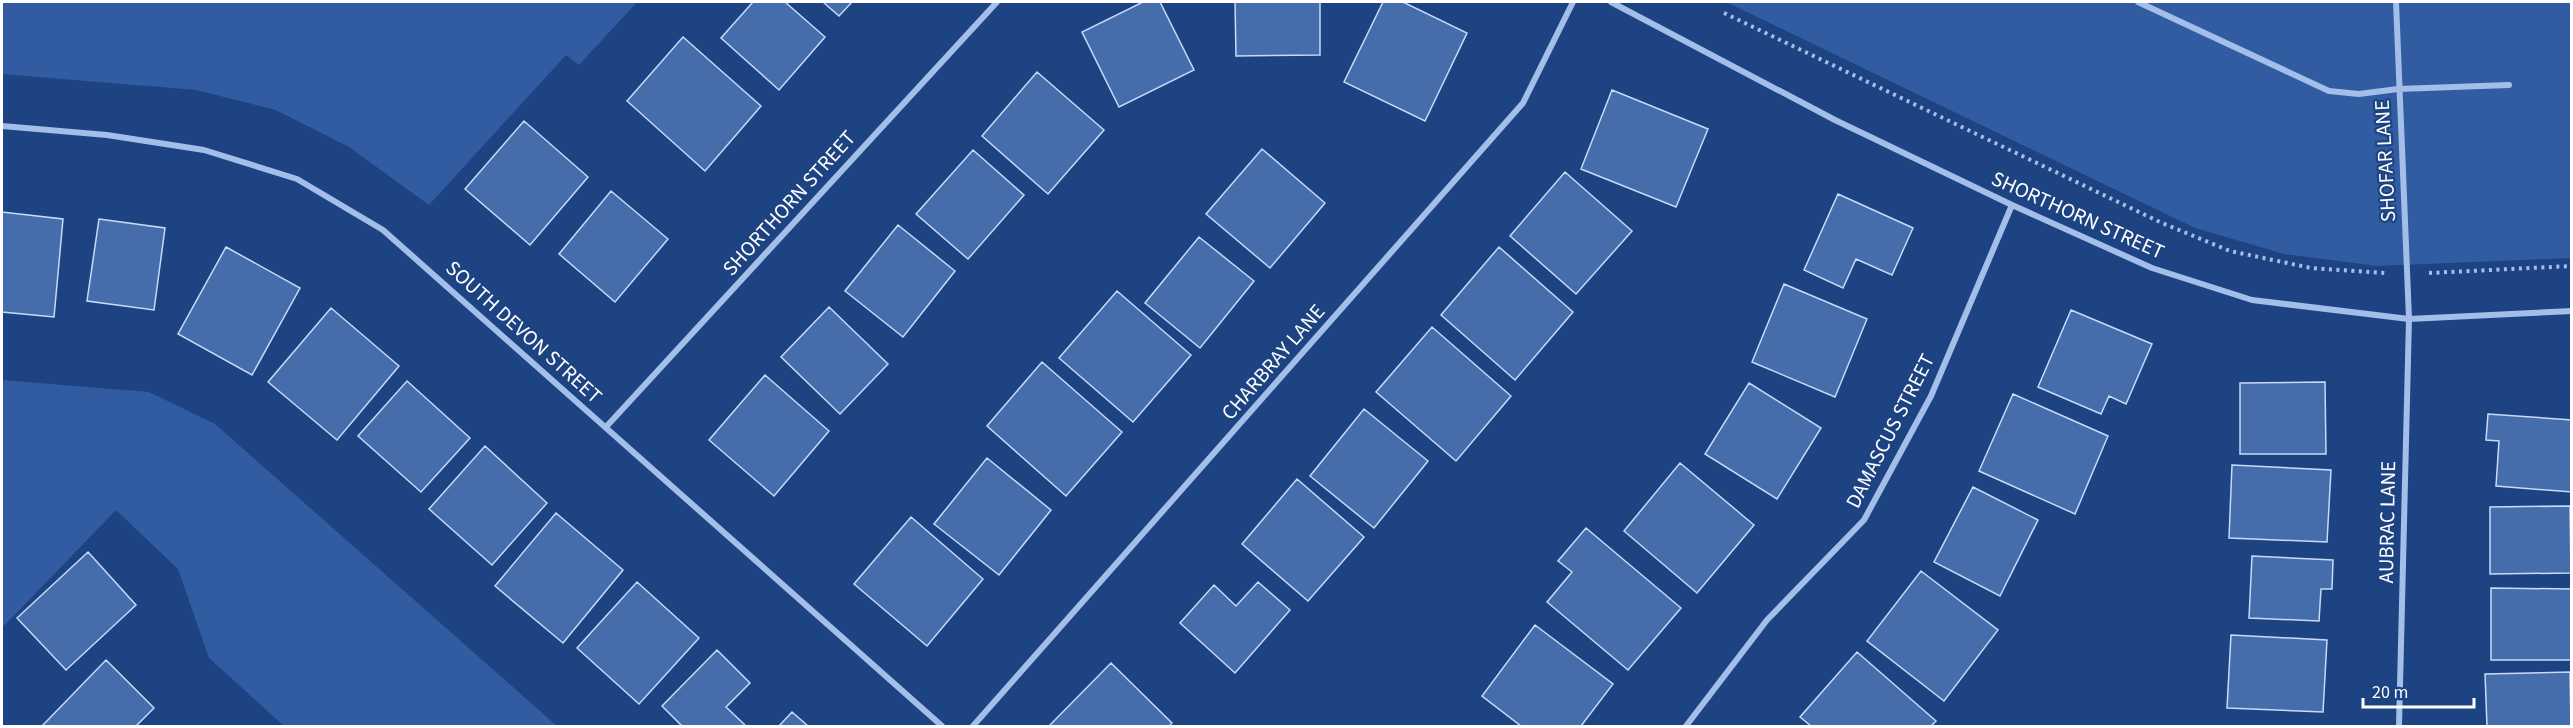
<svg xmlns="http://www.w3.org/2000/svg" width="2573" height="728" font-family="'Source Sans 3',sans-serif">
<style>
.green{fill:#315ca1}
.building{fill:#466dab;stroke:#c8daf7;stroke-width:1.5}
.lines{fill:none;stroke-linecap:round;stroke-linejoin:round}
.path{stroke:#a3bfe9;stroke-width:4;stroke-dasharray:3 4.5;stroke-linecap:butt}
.street{stroke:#a3bfe9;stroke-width:6}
.labels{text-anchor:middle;stroke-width:4.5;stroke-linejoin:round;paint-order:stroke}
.street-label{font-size:21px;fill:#fff;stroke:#1d4382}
</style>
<rect width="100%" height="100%" fill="#1d4382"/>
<path class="green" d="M2,2H637L579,65L566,55L429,205L349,147L276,110L196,90L2,74Z
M1726,2H2571V258L2377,266L2284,254L2195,228Z
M2,380L149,392L215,424L557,726H284L209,658L178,569L116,510L2,628Z"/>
<path class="building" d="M753,2H785L825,37L779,90L721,38Z
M823,2H852L839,16Z
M1143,2H1160L1194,70L1119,107L1082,32Z
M1235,2H1320V55L1236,56Z
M1383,2H1403L1467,33L1425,121L1344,82Z
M683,37L761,106L705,171L627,101Z
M1037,72L1104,130L1048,194L982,136Z
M1612,90L1708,129L1676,207L1581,169Z
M524,121L588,177L530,245L465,189Z
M1262,149L1325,203L1270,268L1206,214Z
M973,150L1024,195L968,259L916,214Z
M1565,172L1632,231L1576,294L1510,236Z
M611,191L668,239L615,302L559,254Z
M1838,194L1913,228L1892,275L1856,259L1843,288L1804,270Z
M2,212L63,219L54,317L2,312Z
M99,219L165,228L154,310L87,301Z
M898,225L955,271L903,337L845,291Z
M1199,237L1254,281L1200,348L1145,303Z
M226,247L300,288L252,375L178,334Z
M1499,247L1573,312L1515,380L1441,315Z
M1784,284L1867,319L1835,397L1752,362Z
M1117,291L1191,355L1133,422L1059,358Z
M829,307L888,364L840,414L781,357Z
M331,308L399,366L337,440L268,382Z
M2071,310L2152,344L2126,404L2109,396L2101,414L2038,387Z
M1432,327L1511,396L1456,461L1376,392Z
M1042,362L1122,432L1066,496L987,426Z
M765,375L829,431L774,496L709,440Z
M407,381L470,438L421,492L358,436Z
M2325,382L2326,454H2240V383Z
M1749,383L1821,428L1777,499L1705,454Z
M2013,394L2108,436L2075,514L1979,471Z
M1364,409L1428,461L1374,528L1310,476Z
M2488,414L2572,420V492L2496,486L2499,441L2486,440Z
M485,446L547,503L492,565L429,509Z
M987,458L1051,510L999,575L934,524Z
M1680,463L1754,525L1697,593L1624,531Z
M2232,465L2331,470L2327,542L2229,538Z
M1297,479L1364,537L1308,601L1242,544Z
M1973,487L2038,520L2000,596L1934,562Z
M2570,506L2571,573L2490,574V507Z
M556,513L623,570L563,643L495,586Z
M911,517L983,579L927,646L854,584Z
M1586,528L1681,608L1628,670L1547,602L1572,572L1558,561Z
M88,552L136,605L66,670L17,618Z
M2252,556L2333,560L2332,589H2321L2319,621L2249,618Z
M1921,571L1998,630L1944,701L1867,641Z
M637,582L699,638L639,704L577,648Z
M1258,582L1290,610L1235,673L1180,623L1214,585L1236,606Z
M2491,588L2572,589V660H2491Z
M1535,625L1613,684L1581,726H1521L1482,696Z
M2231,635L2327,640L2323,712L2227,708Z
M717,650L750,683L726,707L746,726H682L662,706Z
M1857,652L1936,721L1931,726H1811L1800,717Z
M106,660L154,708L136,726H42Z
M1111,663L1172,723L1169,726H1052L1050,725Z
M2570,672L2571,726H2487L2485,674Z
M792,712L808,726H779Z"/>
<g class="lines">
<path class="path" d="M1724,13L2162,223L2230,251L2311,268L2385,273
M2429,273L2572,266"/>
<path class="street" d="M1611,2L1835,120L2012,205L2152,268L2252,300L2409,319L2572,311
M2138,2L2329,91L2359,94L2398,89L2509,85
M2396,2L2409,319L2399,726
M2,126L107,135L204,150L297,179L383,230L942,726
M606,427L997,2
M973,726L1523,103L1573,2
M1686,726L1767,620L1864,520L1931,396L2012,205"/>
</g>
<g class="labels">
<g class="street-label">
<text transform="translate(2385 161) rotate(-93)" y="7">SHOFAR LANE</text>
<text transform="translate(789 203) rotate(-48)" y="7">SHORTHORN STREET</text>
<text transform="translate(2078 215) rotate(24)" y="7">SHORTHORN STREET</text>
<text transform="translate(524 332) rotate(42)" y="7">SOUTH DEVON STREET</text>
<text transform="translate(1273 362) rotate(-49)" y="7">CHARBRAY LANE</text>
<text transform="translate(1890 431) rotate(-63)" y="7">DAMASCUS STREET</text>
<text transform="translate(2387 522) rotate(-89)" y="7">AUBRAC LANE</text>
</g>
</g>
<rect width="2573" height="728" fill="none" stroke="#ffffff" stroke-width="6"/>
<path d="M2363 698v9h111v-9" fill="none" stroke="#ffffff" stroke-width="3"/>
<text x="2372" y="698" font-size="18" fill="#ffffff" stroke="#1d4382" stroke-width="4.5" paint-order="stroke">20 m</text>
</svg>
